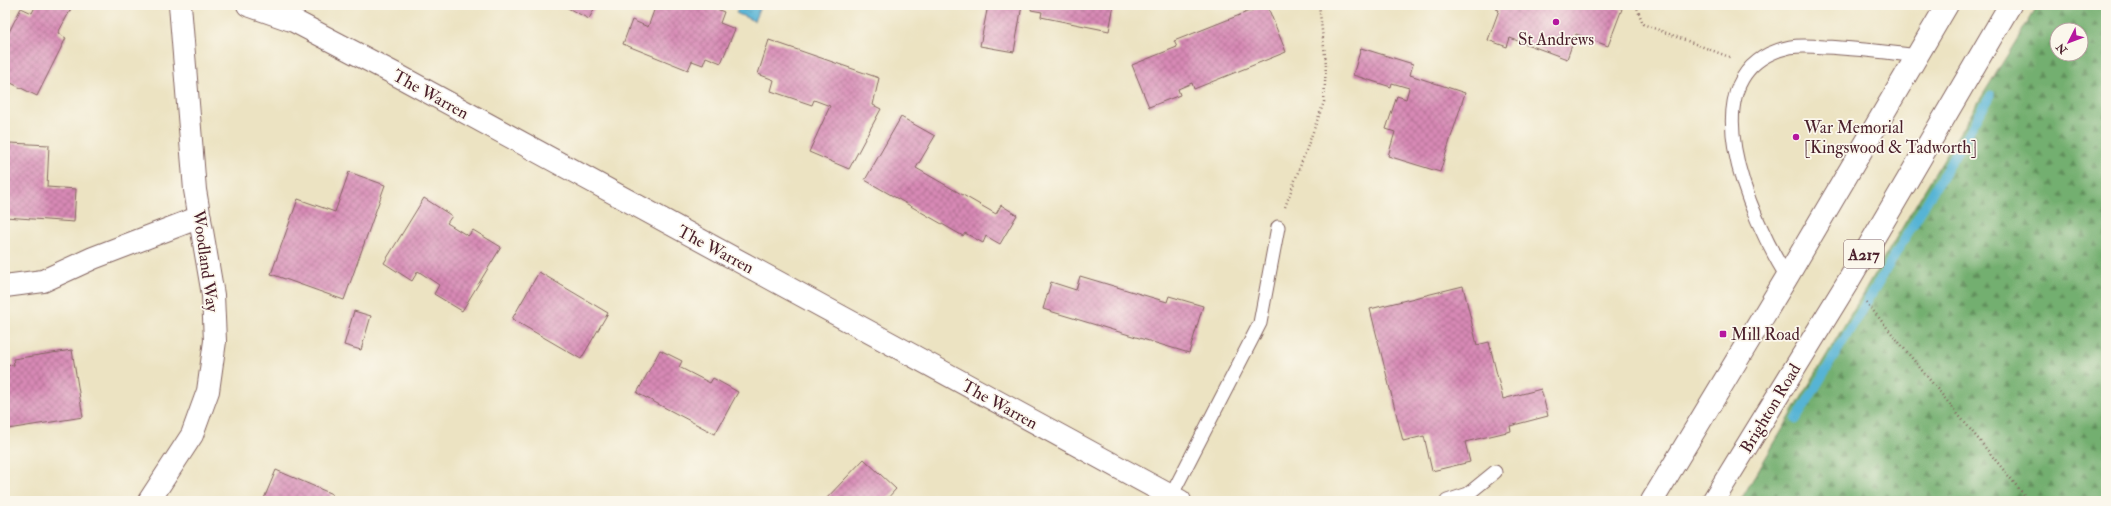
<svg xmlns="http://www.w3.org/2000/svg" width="2111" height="506" font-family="'IM FELL Double Pica',serif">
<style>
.forest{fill:url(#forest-firs);stroke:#5e674d;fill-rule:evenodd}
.water{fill:url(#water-ripples);stroke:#506a80}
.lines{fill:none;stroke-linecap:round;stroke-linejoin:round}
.stream{stroke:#57b4d5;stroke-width:9}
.building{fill:url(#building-cross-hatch)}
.service-casing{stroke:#836460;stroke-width:15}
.minor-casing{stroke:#836460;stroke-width:24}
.trunk-casing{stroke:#836460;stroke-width:24}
.path{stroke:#836460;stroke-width:2.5;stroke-dasharray:1 3;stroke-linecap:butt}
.service{stroke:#fff;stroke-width:13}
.minor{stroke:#fff;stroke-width:22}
.trunk{stroke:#fff;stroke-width:22}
.poi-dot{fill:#b5179e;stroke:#fbf7ec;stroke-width:1.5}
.labels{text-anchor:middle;stroke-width:3.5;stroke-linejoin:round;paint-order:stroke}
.shield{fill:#fbf7ec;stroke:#7f6065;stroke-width:1}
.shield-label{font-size:16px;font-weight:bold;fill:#4a1f2b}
.poi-label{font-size:17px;fill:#4a1f2b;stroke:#fbf7ec;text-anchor:start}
.street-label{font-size:17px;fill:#4a1f2b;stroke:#fbf7ec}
</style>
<defs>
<pattern id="forest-firs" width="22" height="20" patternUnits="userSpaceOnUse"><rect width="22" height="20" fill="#73af6f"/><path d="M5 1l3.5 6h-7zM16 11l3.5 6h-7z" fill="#608e5b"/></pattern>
<pattern id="water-ripples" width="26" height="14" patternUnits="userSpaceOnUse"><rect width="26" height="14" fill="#57b4d5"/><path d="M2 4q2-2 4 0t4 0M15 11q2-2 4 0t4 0" fill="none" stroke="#4a92ad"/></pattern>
<pattern id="building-cross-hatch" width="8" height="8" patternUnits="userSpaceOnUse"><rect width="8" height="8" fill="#d789b5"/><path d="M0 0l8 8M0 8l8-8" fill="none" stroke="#b06f93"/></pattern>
</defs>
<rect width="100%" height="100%" fill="#fbf7ec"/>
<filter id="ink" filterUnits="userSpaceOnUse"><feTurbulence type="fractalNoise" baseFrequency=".025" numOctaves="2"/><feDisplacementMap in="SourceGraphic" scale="8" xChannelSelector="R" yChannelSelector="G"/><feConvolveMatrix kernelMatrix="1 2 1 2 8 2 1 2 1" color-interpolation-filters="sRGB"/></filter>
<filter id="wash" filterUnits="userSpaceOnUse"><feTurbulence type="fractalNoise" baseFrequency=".012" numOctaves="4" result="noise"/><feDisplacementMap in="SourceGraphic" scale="16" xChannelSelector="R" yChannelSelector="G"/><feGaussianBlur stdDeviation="0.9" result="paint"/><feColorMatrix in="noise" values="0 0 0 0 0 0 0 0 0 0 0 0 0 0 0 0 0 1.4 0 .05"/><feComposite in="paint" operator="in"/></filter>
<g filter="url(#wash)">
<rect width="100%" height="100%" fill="#ece3c2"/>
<path class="forest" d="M2038,5H2106V501H1740L1922,194ZM2057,30H2081V54H2057Z"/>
<path class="water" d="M740,5H761L754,21L736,13Z"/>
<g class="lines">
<path class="stream" d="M1796,420L1991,95"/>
</g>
<g id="blocks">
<path class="building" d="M36,5H73L58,33L66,38L37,96L5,80V40L21,8L32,13Z
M562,5H596L589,19Z
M656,5H707L724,12L720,23L735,29L721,63L706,57L703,65L692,61L688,70L623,44L632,20L648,27Z
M988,5H1022L1014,52L980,46Z
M1032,5H1114L1109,31L1041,17L1042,12L1031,10Z
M1265,5H1267L1286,52L1194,89L1192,83L1178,89L1180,95L1149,107L1132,65L1177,47L1174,41Z
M1497,5H1611L1622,9L1608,46L1576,34L1567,59L1510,38L1507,47L1488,40L1499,10L1496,9Z
M769,40L879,78L873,105L881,109L849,169L809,152L830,106L814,100L812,105L771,91L774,80L758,74Z
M1361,48L1413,64L1410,75L1465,93L1440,172L1388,156L1395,132L1386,129L1397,96L1406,99L1409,88L1392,83L1391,87L1353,75Z
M901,117L935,136L916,168L996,214L1001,205L1017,215L1000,244L986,236L983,243L965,233L963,236L865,180Z
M10,143L49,145L47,187L76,189L74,222L5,217Z
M349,172L385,185L344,300L271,274L298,199L335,212Z
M424,198L452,216L447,223L468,236L473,230L501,247L462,311L434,294L439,285L418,271L412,281L384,263Z
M539,272L608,313L581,359L512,319Z
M1080,276L1167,302L1169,296L1203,306L1189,353L1043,309L1051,282L1076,290Z
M1463,286L1477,345L1489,342L1503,399L1541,389L1548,416L1510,426L1511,431L1465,442L1470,462L1432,471L1424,436L1403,441L1370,309Z
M354,311L371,316L361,350L344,345Z
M72,350L83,417L8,429L5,418V366L14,365L13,359Z
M660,350L682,361L679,367L710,383L713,378L738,392L715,434L637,393Z
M864,459L896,489L885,501H824Z
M276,470L332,494L329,501H263Z"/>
</g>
</g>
<g filter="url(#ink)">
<use href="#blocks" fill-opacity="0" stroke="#836460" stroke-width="1"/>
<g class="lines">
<defs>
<path id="service" d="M1787,277C1751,219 1683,70 1790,47C1800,45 1813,46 1824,47C1855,48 1886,52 1918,56
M1171,496L1260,323L1278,227
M1447,501L1468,494L1495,472"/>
<path id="minor" d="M248,5L294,21L397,75L1180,501
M5,286L43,281L93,258L200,217
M149,501L192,435L208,391L215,341L213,295L195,190L180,5"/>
<path id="trunk" d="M1652,501L1787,277L1947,5
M1713,501L1849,280L2010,5"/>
</defs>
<use href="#service" class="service-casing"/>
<use href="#minor" class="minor-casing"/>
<use href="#trunk" class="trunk-casing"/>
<path class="path" d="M1636,5L1643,24L1732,58
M1285,207L1324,102L1326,64L1319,5
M1866,302L2029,501"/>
<use href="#service" class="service"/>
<use href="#minor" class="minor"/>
<use href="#trunk" class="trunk"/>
</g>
</g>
<g class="poi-dot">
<circle cx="1556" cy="22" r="4"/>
<circle cx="1796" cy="137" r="4"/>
<rect x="1719" y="330" width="8" height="8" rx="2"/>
</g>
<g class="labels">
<rect class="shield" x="1844" y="240" width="40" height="28" rx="3"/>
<g class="shield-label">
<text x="1864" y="260">A217</text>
</g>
<g class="poi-label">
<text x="1556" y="45" text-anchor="middle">St Andrews</text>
<text x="1804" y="133">War Memorial<tspan x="1804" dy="20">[Kingswood &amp; Tadworth]</tspan></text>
<text x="1731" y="340">Mill Road</text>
</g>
<g class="street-label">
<text transform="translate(431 94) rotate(29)" y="6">The Warren</text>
<text transform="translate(716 249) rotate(28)" y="6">The Warren</text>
<text transform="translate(206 261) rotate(82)" y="6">Woodland Way</text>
<text transform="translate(1000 404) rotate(29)" y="6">The Warren</text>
<text transform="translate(1770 408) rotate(-59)" y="6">Brighton Road</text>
</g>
</g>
<rect width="2111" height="506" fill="none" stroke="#fbf7ec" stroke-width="20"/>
<g transform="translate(2069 42) rotate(228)"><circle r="19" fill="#fbf7ec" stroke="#b4a19f"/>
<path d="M0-3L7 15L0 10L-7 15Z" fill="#b5179e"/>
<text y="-6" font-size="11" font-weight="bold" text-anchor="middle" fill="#4a1f2b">N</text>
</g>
</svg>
